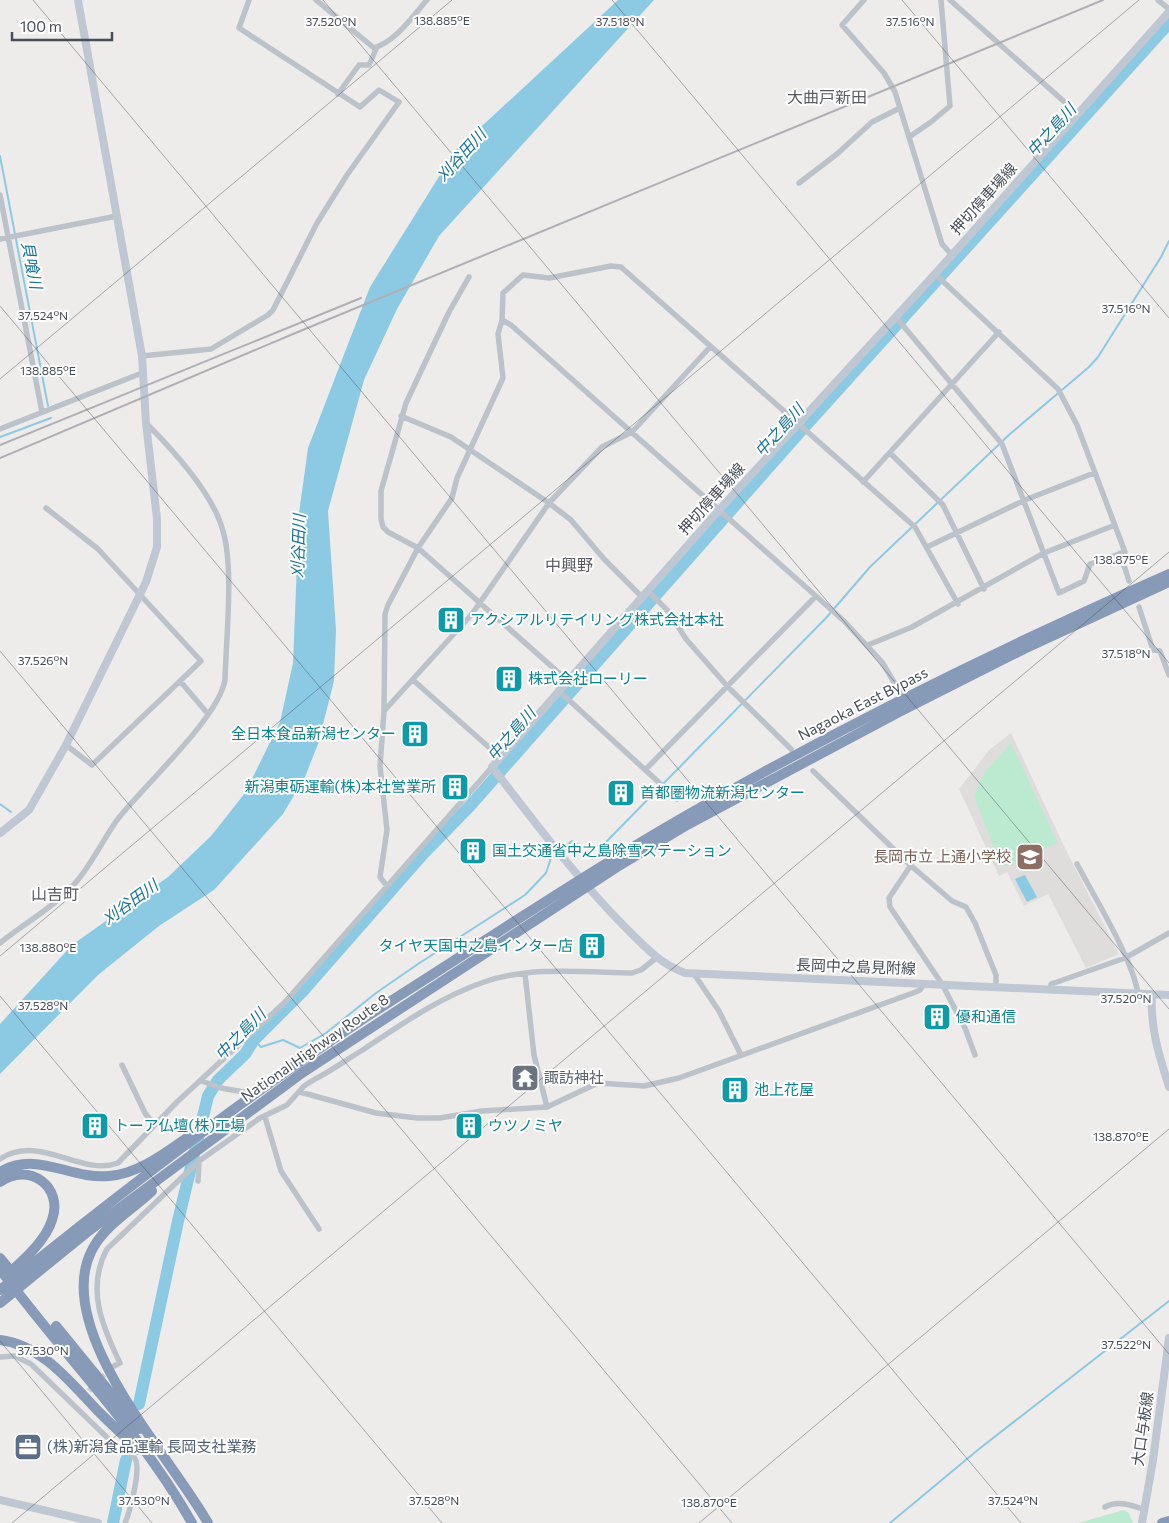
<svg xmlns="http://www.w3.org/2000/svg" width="1169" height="1523" font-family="Commissioner,'Noto Sans JP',sans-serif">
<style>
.education{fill:#dfdddc}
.green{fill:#bcead1}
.water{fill:#8ccae3}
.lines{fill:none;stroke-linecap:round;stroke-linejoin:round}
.stream{stroke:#8ccae3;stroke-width:2}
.river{stroke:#8ccae3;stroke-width:12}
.street-tunnel{stroke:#cccccd;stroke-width:5.5;stroke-dasharray:5.5 3;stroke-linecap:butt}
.street{stroke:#bbc2ca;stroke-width:5.5}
.secondary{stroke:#bfc7d3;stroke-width:8}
.highway{stroke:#879ab7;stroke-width:10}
.rail{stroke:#aeb0b5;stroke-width:2}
.ticks{fill:none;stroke:#464d57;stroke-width:1;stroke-opacity:0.45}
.labels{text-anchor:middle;stroke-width:4;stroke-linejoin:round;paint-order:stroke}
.street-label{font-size:15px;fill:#464d57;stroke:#fff}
.culture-label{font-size:15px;fill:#0d838f;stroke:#fff;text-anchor:start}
.education-label{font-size:15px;fill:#785e54;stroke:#fff;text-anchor:end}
.worship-label{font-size:15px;fill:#5b616d;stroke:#fff;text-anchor:start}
.service-label{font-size:15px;fill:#4e5e75;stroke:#fff;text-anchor:start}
.neighbourhood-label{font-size:16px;fill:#595b60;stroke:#fff}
.water-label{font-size:16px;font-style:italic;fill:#187298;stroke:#fff}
.ticks-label{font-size:12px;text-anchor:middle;fill:#464d57;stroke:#fff;stroke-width:4;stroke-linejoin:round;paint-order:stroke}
</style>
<rect width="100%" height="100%" fill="#eeeceb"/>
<path class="education" d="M1011,733L1064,846L1119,954L1086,968L1048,894L1024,906L1007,872L999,876L959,789L989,750Z"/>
<path class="green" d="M1011,743L1058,843L1009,866L999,862L974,796L984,773Z
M1124,1510L1129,1513L1133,1523H1078Z"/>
<path class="water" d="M618,0H654L439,236L397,309L364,380L328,511L336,630L334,681L318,744L305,777L283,814L214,890L159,926L98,975L0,1074V1024L72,945L168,877L211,836L245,793L280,722L293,663L299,513L308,448L370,287L455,151Z
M1025,875L1037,897L1027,902L1015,879Z"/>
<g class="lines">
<path class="stream" d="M0,156L48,406
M0,437L51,418
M0,804L11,812
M561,850L572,841C585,850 594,849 607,841L826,618L870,567L1010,434L1089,367L1098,357L1161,257L1169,241
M254,1040L261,1047L283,1040L300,1048L326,1033L376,993L418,964L525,895L546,873L551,858L557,853
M890,1523L979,1449L1169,1301"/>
<path class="river" d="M139,1404L178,1221L208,1096L218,1080L245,1054L254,1040L302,992L423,854L469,807L799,433L1169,23
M113,1523L126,1460"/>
<path class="street-tunnel" d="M83,1397L111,1368"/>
<path class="street" d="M316,0L374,48C397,40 411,18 427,0
M864,0L842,25L884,73L895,92L942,244L952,255
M950,0L1078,114
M1158,0L1169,9
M338,94L359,65H369L377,47
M909,137L931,122L950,106L941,0
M799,183L837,154L872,122L900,108
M0,195L42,412
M0,239L117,216
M469,277L449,312L406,403L381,491V519L383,527L388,532L418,548L568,681
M895,316L1002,444L1059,593L1084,581L1090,564L1125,552L1077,425L1058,389L935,274
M502,320L511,325L844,621L882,662L904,699
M142,356L211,349L268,315L273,310L317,223L347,175L399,102L379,90L360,107L239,28L249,0
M401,416L451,437L549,503L571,520L604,559L642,597
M0,429L142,373
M890,453L943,505L984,589
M863,482L999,332
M46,508L98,549L201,661L92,765L66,745
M927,547L1025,500L1094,473
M1120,553L1129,581
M648,591L668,611L686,639L728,687L791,749
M1139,607L1153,650L1160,651L1169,675
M868,645L912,627L1044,553L1115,525
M413,680L500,757
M180,681L208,714
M559,691L677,799
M384,711L385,614L388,605L418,548L452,498L457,478L503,378L498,334L502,320L503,293L523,275L549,278L611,266L621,267L915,527L958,604
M646,769L816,596
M813,771L909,864L952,901L966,907L975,923L996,975V986
M1077,864C1096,900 1131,956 1138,993
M911,865L889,898L890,907L942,984L965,1028L975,1055
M387,886L380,877L387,830L380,766L384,711L472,614L549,503L602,447L632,432L710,347
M0,943C25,923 56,906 77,881C92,863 103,840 117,820C144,785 218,719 225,680C226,638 234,569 223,531C213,493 173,450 146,423
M525,974L534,1055L547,1107L598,1083L644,1086L679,1078L913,993L920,990L924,984
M694,974L719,1011L741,1055
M1051,988V984L1057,982L1125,958L1169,933
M122,1065L145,1113L154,1125
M202,1081L221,1088L255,1094
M300,1092L376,1113L417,1118H440L482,1111L547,1107
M265,1117L281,1171L319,1229
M0,1159C40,1133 81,1177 118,1163L177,1102L285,1002L492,767
M198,1181L199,1161
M0,1357L15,1356L31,1364L118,1448L123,1447C127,1451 134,1455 136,1461C140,1473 130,1511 125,1523
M112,1367L120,1363C102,1326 86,1288 107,1249L199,1161L260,1118L287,1105L304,1086L315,1079C331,1071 346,1060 361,1051C399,1026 440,997 484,982C530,966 584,972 632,973L641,970L656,958
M1105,1507C1118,1500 1132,1505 1145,1510"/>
<path class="secondary" d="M1169,12L935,274L719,510L492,767C535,822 576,878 626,928C644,946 660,964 685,973L1169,995
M0,833L29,810L66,745L146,582L157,547V519L146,423L142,356L78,0
M1152,994C1150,1028 1159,1055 1169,1087
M0,1500L98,1523
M1142,1523L1153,1460L1169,1338"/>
<path class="highway" d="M0,1172C37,1150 71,1180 109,1176C138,1174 165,1153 188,1137
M0,1182C29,1161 64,1187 52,1220C45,1242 23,1260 6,1276
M152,1191C132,1210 103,1226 91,1252C53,1331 171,1457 208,1523
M0,1258L20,1282
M0,1269C63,1355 140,1430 192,1523
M0,1290C116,1196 235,1104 360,1021C392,1000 426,979 458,958C530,911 601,865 675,822C834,730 1001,648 1169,574
M0,1303L86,1233L302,1073L617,867L687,825L899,712L1024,649L1169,582
M56,1326L140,1429
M0,1340C42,1345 70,1382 97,1410C111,1424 125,1437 138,1450
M1162,1523L1169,1521"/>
<path class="rail" d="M0,445L361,298
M0,458L293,334L1103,0"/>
</g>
<path class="ticks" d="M33,0L1169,1354M323,0L1169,1009M612,0L1169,663M902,0L1169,318M0,306L1021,1523M0,379L452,0M0,651L732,1523M0,956L1139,0M0,996L442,1523M0,1341L152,1523M12,1523L1169,552M699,1523L1169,1129"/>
<defs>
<symbol id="building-square" viewBox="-11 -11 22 22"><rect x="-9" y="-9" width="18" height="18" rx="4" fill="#0f9aa8" stroke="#fff"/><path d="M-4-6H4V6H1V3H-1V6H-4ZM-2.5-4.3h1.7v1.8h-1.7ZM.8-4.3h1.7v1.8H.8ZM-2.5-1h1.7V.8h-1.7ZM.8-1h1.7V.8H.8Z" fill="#fff"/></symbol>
<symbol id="school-square" viewBox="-11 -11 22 22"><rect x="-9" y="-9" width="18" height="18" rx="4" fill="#8d6e63" stroke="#fff"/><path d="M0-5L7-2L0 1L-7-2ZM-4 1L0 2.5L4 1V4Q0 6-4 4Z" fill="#fff"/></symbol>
<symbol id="temple-square" viewBox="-11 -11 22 22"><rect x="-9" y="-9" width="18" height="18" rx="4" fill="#6b7280" stroke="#fff"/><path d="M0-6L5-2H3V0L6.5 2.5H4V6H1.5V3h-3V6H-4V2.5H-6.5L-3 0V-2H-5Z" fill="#fff"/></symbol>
<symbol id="office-square" viewBox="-11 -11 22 22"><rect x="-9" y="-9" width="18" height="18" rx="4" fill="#5c6f8a" stroke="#fff"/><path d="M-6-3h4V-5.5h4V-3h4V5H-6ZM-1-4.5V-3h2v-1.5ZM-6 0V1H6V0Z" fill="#fff"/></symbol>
</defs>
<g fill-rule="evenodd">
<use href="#building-square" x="435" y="604" width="32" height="32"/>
<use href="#building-square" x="493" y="663" width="32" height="32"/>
<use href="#building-square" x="399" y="718" width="32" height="32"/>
<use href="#building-square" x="439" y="771" width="32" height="32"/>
<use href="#building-square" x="605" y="777" width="32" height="32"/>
<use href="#building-square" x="457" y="835" width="32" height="32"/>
<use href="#school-square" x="1014" y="841" width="32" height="32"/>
<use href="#building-square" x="576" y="930" width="32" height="32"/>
<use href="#building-square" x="921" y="1001" width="32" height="32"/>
<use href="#temple-square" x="509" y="1062" width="32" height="32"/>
<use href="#building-square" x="719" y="1074" width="32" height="32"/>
<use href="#building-square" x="79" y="1110" width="32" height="32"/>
<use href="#building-square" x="453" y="1110" width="32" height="32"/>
<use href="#office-square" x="12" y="1431" width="32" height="32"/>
</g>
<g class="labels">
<g class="street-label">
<text transform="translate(984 199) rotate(-48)" y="5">押切停車場線</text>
<text transform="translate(712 499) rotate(-48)" y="5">押切停車場線</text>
<text transform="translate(863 704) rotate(-27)" y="5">Nagaoka East Bypass</text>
<text transform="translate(856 967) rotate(2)" y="5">長岡中之島見附線</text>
<text transform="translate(315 1048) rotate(-35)" y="5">National Highway Route 8</text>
<text transform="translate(1143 1429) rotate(-82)" y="5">大口与板線</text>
</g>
<g class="culture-label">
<text x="470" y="625">アクシアルリテイリング株式会社本社</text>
<text x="528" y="684">株式会社ローリー</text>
<text x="396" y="739" text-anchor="end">全日本食品新潟センター</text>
<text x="436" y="792" text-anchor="end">新潟東砺運輸(株)本社営業所</text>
<text x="640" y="798">首都圏物流新潟センター</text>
<text x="492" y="856">国土交通省中之島除雪ステーション</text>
<text x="573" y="951" text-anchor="end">タイヤ天国中之島インター店</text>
<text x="956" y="1022">優和通信</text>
<text x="754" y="1095">池上花屋</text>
<text x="114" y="1131">トーア仏壇(株)工場</text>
<text x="488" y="1131">ウツノミヤ</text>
</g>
<g class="education-label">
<text x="1011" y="862">長岡市立 上通小学校</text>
</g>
<g class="worship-label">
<text x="544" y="1083">諏訪神社</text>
</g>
<g class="service-label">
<text x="47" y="1452">(株)新潟食品運輸 長岡支社業務</text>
</g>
<g class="neighbourhood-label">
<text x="827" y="103">大曲戸新田</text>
<text x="569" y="571">中興野</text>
<text x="55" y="900">山吉町</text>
</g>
<g class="water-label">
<text transform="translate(1051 130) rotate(-48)" y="6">中之島川</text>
<text transform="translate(461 155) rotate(-48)" y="6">刈谷田川</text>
<text transform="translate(32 265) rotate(79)" y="6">貝喰川</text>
<text transform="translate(779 430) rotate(-48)" y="6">中之島川</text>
<text transform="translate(298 546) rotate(-88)" y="6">刈谷田川</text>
<text transform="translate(511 734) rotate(-49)" y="6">中之島川</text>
<text transform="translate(130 902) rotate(-36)" y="6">刈谷田川</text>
<text transform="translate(240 1034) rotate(-46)" y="6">中之島川</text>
</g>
</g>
<g class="ticks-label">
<text x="442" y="25">138.885°E</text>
<text x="331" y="26">37.520°N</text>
<text x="620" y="26">37.518°N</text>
<text x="910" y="26">37.516°N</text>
<text x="1126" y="313">37.516°N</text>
<text x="43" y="320">37.524°N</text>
<text x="48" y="375">138.885°E</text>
<text x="1121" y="564">138.875°E</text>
<text x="1126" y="658">37.518°N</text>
<text x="43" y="665">37.526°N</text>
<text x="48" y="952">138.880°E</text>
<text x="1126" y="1003">37.520°N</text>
<text x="43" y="1010">37.528°N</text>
<text x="1121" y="1141">138.870°E</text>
<text x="1126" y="1349">37.522°N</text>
<text x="43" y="1355">37.530°N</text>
<text x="144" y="1505">37.530°N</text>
<text x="434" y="1505">37.528°N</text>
<text x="1013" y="1505">37.524°N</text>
<text x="709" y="1507">138.870°E</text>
</g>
<path d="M12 32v8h100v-8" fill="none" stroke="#464d57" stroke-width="2.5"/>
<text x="20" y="32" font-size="15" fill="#464d57" stroke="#ffffff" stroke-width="4" paint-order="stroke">100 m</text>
</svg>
